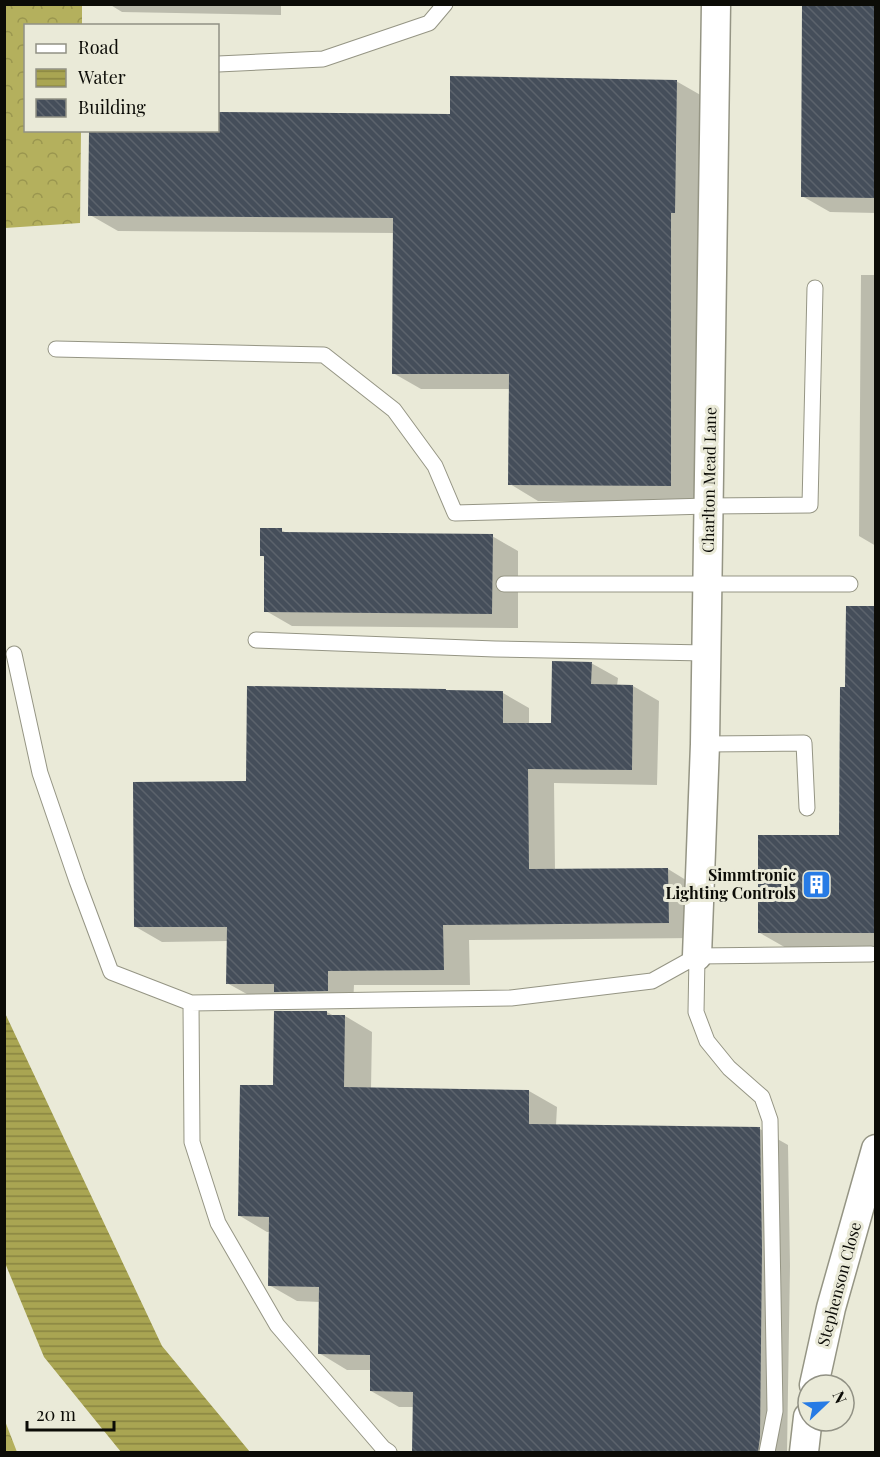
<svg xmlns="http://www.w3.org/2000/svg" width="880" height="1457" font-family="'Playfair Display',serif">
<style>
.forest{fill:url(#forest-crowns)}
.water{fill:url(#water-rules)}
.shadow{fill:#0003}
.building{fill:url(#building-back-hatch)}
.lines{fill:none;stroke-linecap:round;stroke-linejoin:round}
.service-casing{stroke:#959584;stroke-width:17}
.minor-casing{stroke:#959584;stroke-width:31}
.service{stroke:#fff;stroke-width:15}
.minor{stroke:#fff;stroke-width:28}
.labels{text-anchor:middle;stroke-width:6;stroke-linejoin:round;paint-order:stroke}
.street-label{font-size:16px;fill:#0c0c07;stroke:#eaead8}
.poi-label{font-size:16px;font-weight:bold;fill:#0c0c07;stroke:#eaead8;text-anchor:end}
</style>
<defs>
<pattern id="forest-crowns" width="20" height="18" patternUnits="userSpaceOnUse" patternTransform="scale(1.5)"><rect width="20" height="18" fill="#b4b05d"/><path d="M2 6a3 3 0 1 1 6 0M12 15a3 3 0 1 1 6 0" fill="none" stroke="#9a964f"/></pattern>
<pattern id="water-rules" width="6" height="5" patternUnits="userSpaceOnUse" patternTransform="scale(1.5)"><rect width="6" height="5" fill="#a9a552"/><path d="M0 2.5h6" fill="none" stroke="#888542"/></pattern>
<pattern id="building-back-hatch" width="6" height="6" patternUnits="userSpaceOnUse" patternTransform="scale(1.5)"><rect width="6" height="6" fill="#454e5a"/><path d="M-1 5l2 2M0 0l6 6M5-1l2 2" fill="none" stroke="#5c636c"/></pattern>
</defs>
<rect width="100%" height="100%" fill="#eaead8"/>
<path class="forest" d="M5,4L82,5V25L26,26V130L81,131L80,223L5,228Z
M5,1421L17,1452H5Z"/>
<path class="water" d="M4,1011L162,1346L250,1452H121L44,1357L5,1263Z"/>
<path class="shadow" d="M109,4H281V15L122,12Z
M876,6V213L830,212L802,196Z
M676,81L704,97L699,501H538L510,484V389H421L393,373L394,233L118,231L90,215L218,130V114L451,115Z
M861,275H876V546L859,536Z
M281,530L289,534L492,536L518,551V628L292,626L266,611V558L261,555Z
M876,607V949H788L760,933L841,836Z
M591,663L618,678L617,686H633L659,701L657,785L554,783L555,870L668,869L694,885L695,938L469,940L470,985H354L353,1005L254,998L227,983L228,941L162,942L136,927L247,782L503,693L529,708V724L553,725Z
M327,1012L334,1016H345L372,1032L371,1089L529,1091L557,1107L556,1125L760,1129L788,1145L790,1266L787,1452H414V1407H399L371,1391V1370H347L319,1353L320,1302L297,1301L269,1285L270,1232H267L240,1216L274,1087Z"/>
<path class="building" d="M802,4H876V198L801,197Z
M450,76L677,80L675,213H671V486L508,485L509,374H392L393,218L88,216L89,130H218V112L450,114Z
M260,528H282V532L493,534L492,614L264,612V556H260Z
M846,606H876V933H758V835H839L840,687H845Z
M552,661L592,662L591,684L633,685L632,770L528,769L529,869L668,868L669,923L443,925L444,970L328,971V991L274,992V984H226L227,927H134L133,782L246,781L247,686L446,689V690L503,691V723H551Z
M274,1011H327V1015H345L344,1087L529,1090V1124L760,1127L762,1249L760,1437L758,1452H412L413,1392L370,1391V1355L318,1354L319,1287L268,1286L269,1217L238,1216L240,1085H273Z"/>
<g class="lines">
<defs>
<path id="service" d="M218,64L323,59L429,23L445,4
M56,349L324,355L394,410L435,466L455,513L708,506L810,505L815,288
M504,584H850
M256,640L495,649L706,653
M14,654L40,773L77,881L111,972L191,1003L511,998L652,981L697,956L871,954
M705,744L804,743L807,808
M697,956L696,1012L707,1041L729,1068L762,1097L770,1120L775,1411L767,1452
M191,1003L192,1142L218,1223L277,1325L383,1448L389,1452"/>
<path id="minor" d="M697,956L705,744L716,4
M814,1385L831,1308L876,1149
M804,1452L808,1417"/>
</defs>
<use href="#service" class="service-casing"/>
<use href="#minor" class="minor-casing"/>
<use href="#service" class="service"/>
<use href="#minor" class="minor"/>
</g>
<defs>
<symbol id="building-square" viewBox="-11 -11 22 22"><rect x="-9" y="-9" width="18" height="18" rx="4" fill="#277be5" stroke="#eaead8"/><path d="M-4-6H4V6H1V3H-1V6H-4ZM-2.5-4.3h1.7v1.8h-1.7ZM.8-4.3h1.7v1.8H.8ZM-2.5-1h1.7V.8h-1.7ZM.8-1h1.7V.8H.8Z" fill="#fff"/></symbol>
</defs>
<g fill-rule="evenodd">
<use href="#building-square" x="800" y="868" width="33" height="33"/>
</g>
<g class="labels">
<g class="street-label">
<text transform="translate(709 480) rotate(-89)" y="6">Charlton Mead Lane</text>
<text transform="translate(839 1284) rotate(-75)" y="6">Stephenson Close</text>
</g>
<g class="poi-label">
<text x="796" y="881">Simmtronic<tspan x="796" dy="18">Lighting Controls</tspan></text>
</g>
</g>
<rect width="880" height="1457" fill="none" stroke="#0c0c07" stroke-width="12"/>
<rect x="24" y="24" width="195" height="108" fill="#eaead8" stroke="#919184" stroke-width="1.5"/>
<rect x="36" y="44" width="30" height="9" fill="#ffffff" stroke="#919184" stroke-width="1.5"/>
<text x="78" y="54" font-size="18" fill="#0c0c07">Road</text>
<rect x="36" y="69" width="30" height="18" fill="url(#water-rules)" stroke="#919184" stroke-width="1.5"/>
<text x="78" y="84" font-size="18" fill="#0c0c07">Water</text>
<rect x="36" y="99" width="30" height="18" fill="url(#building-back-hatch)" stroke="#919184" stroke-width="1.5"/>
<text x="78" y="114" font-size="18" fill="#0c0c07">Building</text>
<g transform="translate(826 1403) rotate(67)"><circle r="28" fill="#eaead8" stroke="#919184" stroke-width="1.5"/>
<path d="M0-4.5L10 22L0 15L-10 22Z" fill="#277be5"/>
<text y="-9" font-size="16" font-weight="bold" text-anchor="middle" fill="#0c0c07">N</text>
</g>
<path d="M27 1421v9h87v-9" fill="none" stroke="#0c0c07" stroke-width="3"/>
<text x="36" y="1421" font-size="18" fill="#0c0c07" stroke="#eaead8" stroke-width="4.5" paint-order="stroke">20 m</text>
</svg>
